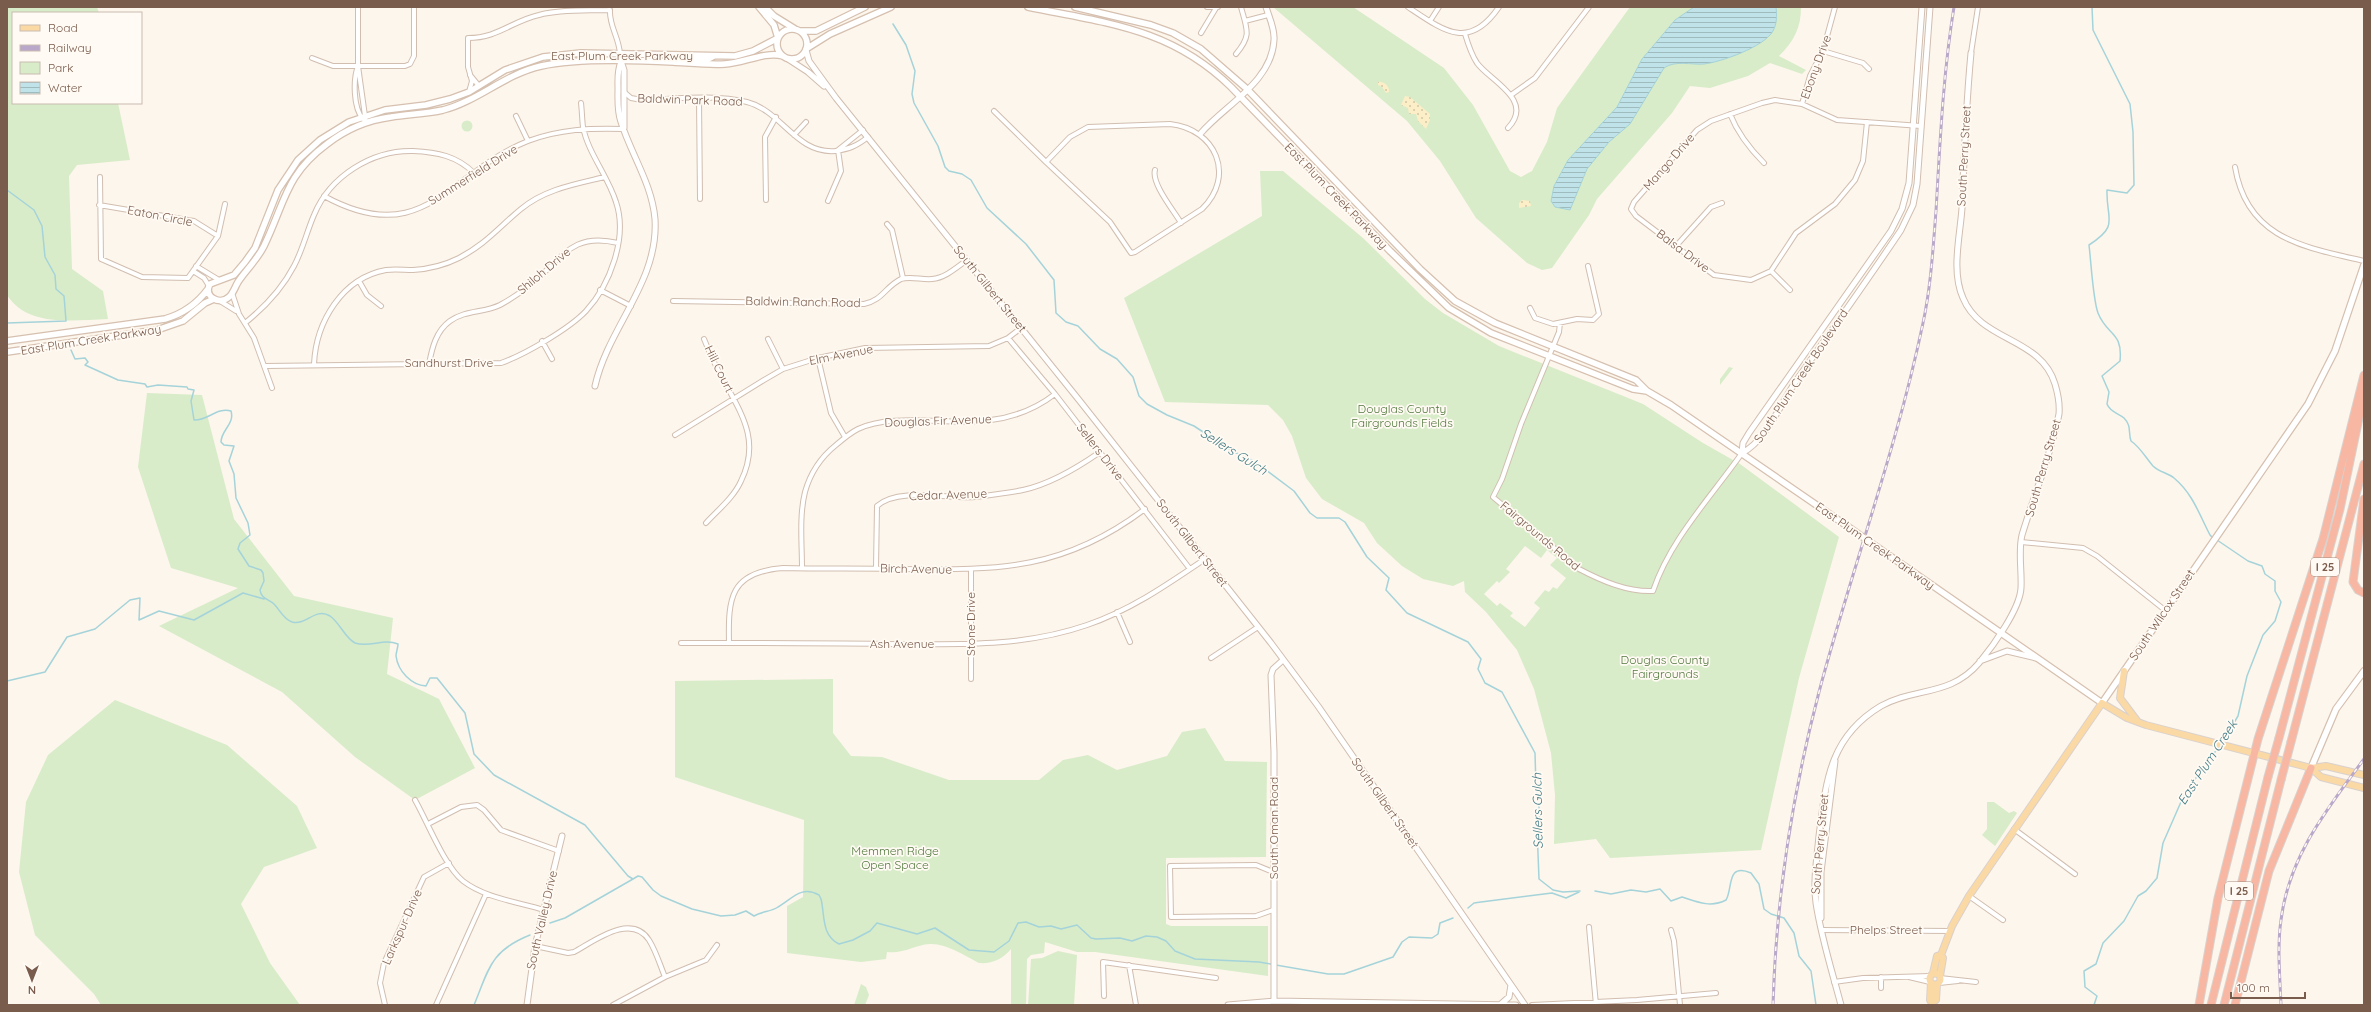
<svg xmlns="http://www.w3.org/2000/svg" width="2371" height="1012" font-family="Quicksand,sans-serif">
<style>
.green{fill:#d8ecc9;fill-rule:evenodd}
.sand{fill:url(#sand-dots)}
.water{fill:url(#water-rules);stroke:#a5d3da}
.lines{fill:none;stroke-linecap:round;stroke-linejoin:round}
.stream{stroke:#a5d3da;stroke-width:1.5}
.minor-casing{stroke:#d1beb0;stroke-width:6}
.tertiary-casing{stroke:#d1beb0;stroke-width:7}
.secondary-casing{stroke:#d6c0b0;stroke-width:8}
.primary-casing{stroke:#dad1cd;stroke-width:8}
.motorway-casing{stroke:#dad1cd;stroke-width:9}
.minor{stroke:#fff;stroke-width:4}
.tertiary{stroke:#fff;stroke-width:5}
.secondary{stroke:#fff;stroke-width:5.5}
.primary{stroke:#fbd9a5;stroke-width:6}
.motorway{stroke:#f7b7a3;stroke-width:7}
.rail-casing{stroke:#b9a8c9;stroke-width:3}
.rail{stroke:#fffaf3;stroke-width:1.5;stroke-dasharray:4.5;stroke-linecap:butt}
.secondary-bridge-casing{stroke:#d6c0b0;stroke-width:8;stroke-linecap:butt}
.motorway-bridge-casing{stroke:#dad1cd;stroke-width:9;stroke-linecap:butt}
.secondary-bridge{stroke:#fff;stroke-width:5.5}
.motorway-bridge{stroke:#f7b7a3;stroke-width:7}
.labels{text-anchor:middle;stroke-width:3.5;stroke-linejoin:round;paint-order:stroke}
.shield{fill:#fffaf3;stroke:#a28b7f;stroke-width:1}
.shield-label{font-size:11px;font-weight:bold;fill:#7a5c4d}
.street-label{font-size:12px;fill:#7a5c4d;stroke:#fffaf3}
.park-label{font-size:12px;fill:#537a41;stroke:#fffaf3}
.water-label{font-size:13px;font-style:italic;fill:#437c86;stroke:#fffaf3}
</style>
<defs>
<pattern id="sand-dots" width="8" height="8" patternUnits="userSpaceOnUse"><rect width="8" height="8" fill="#fcefc7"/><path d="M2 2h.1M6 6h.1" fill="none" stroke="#d1c5a4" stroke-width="1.8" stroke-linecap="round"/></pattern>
<pattern id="water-rules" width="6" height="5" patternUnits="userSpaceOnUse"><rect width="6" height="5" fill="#bfe3e8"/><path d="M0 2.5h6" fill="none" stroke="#a0bbbe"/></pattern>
</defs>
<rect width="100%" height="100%" fill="#fdf6ec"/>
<path class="green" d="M7,7H97L99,13H13V103H118L130,160L77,165L69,176L72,269L103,291L108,319C74,320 28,328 7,295Z
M1273,7H1353L1444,68L1473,105L1510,171L1521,177L1532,171L1547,142L1557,108L1630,7H1801C1801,28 1794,41 1779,56L1806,70L1802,74L1770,63L1748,76L1710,88L1690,86L1672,113L1597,199L1589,215L1552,268L1542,270L1527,263L1476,218L1440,161L1407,121Z
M461.5 126a5.5 5.5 0 1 1 11 0a5.5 5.5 0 1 1-11 0Z
M1260,171H1283L1363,238L1425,299L1443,313L1499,346L1643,404L1703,443L1740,464L1839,537L1799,678L1761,850L1610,858L1596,839L1554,844L1555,795L1551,753L1534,689L1517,650L1486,612L1465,592L1464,581L1453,586L1423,579L1402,566L1377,543L1364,523L1322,499L1306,478L1292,436L1283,420L1268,405L1165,402L1124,298L1262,216ZM1525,546L1541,558L1547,550L1557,558L1550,565L1566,578L1557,589L1553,587L1549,592L1545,590L1534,603L1540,608L1525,627L1510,616L1513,613L1500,603L1497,606L1484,594L1497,581L1499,583L1510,572L1506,569Z
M1729,367L1733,368L1720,385V379Z
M147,393L202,395L234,519L294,596L393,618L387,674L439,699L475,768L415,800L355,757L282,692L159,626L238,588L171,568L138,467Z
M833,679V733L851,756L882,757L949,780H1039L1063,760L1088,755L1117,770L1167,756L1182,732L1205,728L1225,761L1267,762L1266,857L1166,858V924L1171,926H1268V976L1095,952H1077L1045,942L1044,953L1031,955L1027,959L1026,1005H1011V949C1003,959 992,964 979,963C966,956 945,943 930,944C914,945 904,954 887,952L886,959L861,962L787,953V906L803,897L804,820L675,777V681Z
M115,700L227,745L297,806L317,848L264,867L241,904L270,963L300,1005H101L94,994L35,935L19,872L26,802L48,755Z
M1987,802H1994L2009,813L2014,811L2017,813L1995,846L1982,835L1987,829Z
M1058,951L1077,955L1074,1005H1028L1031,959L1042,958Z
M861,984L866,987L869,995L865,1005H854Z"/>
<path class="sand" d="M1378,82C1383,81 1390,86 1389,92L1386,93L1382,87L1378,85Z
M1405,96L1410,97L1430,114V120L1426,129L1418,121L1416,114H1409L1408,108L1401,105Z
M1522,200L1530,201L1531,206L1519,208V203Z"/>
<path class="water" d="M1694,7H1776C1777,15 1777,24 1773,31C1764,47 1721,62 1704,64C1691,65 1675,60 1664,68L1630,124L1609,142L1587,169L1570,210L1555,207L1551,201L1554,186L1568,160L1617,107L1642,59L1675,20Z"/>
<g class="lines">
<path class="stream" d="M2092,7L2093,30L2130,104L2133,132L2134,185L2127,193L2107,190C2106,220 2120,225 2089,245C2091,261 2093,300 2098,313C2107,336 2123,331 2120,361L2102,376L2109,392L2107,404C2110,412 2118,413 2124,418C2132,426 2128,433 2131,441C2140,447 2146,458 2153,466C2159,472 2168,473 2174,478C2193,494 2199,514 2210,535L2213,538
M893,24L906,45L915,71L912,94L914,103L938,146L945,167L949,171L962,174L971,180L987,208L1026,244L1054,280L1056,313L1066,322L1078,326L1100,349L1117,359L1133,377L1139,396L1147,404L1167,415L1194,426L1232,451L1254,461L1294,491L1310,513L1317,518H1339L1345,522L1367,557L1389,578L1386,590L1407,613L1468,642L1481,659L1478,669L1485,683L1502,692L1535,753L1536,787L1540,814L1537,828L1539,879L1553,890L1563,892L1580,891
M7,190L34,210L42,226L45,257L55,275L56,289L64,296L66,321L7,323
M71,350L75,359L85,358L88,362L85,365L118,380L145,384L147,387L158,385L187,387L188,389L194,390L191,401L194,420C207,421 217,407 231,411C235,424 221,430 221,442L224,445L234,446L229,461L234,474L236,498L248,523L250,535L240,543L238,549L249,566L261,570L263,573L264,581L260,590C261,599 269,599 274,604C280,610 283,619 292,622C306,626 315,607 330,616C340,623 345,638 355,643C370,648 383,638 398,644C398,648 396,652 396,656C398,671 411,685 426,686L430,678H437L465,713L474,754L494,775L585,825L628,876L633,879L638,876L642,877L653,890L661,896L692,909L721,916L735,915L746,911L754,916C762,911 771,912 778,907C792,899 801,885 819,895L821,899C825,915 821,935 839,944L853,940L870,931L877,923L917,934L935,928L969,950L994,952L1009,941L1018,923L1026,922L1039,927L1051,926L1061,929L1077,925L1091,938L1096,939L1120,938L1132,941L1146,936L1157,937L1166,941L1175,951L1195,959L1259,962L1328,974H1344L1393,957L1402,942L1409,937L1432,938L1438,934L1440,923L1453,918
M2217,540L2248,561L2262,566L2265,574L2275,581V591L2281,602L2275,621L2263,635L2247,676L2238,716L2222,743
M7,681L45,672L67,637L95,629L130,600L140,598L139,620L159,611L194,620L243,593L264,599
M1595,891L1611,894L1631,890L1646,892L1660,889L1671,901L1682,897C1697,902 1711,908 1726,900C1733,889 1726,862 1751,873L1759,884L1764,909L1771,914L1784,918L1794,933L1799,956L1811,971L1816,1005
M1468,908L1474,903L1481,902L1552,893L1566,898L1579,892
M550,923L565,918L633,879
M474,1005C489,969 490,951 530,935
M2094,1005L2097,996L2085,987L2084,971L2096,964L2103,943L2124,921L2138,896L2146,891L2157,878L2163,843L2184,795L2198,775L2207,767L2210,758L2220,746"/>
<defs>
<path id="minor" d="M358,7V66L366,123
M1207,7H1218
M1408,7C1444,31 1469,51 1499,7
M1245,21L1268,15
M1430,21L1439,7
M1201,33L1216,8
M1465,34C1468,44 1471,54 1477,63C1490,81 1535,100 1508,128
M1823,51L1863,63L1869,69
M1971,53L1978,7
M1236,54C1252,35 1247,30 1241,7
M312,58L333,66H405L410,64L414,56V7
M358,66C353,79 353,108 363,119
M470,75L479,86
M469,92L472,81L468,67V38C498,38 512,21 539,15C562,9 587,11 610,10C609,26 619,37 620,54
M624,92L631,98L642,100C676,99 714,94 747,102C782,111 796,154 835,151C849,149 857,146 868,137
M1511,95L1535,78L1589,7
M699,99L700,199
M1802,104L1810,76L1823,51L1835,7
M994,111L1046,162
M1730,114C1738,134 1749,148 1764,163
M516,116L528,141
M1867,122L1863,161L1855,180L1835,204L1796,233L1771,271L1751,280L1714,275L1636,216L1631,209L1634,202L1697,130L1711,121L1762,103L1775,100L1802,104L1837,120L1921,126
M1170,124C1216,129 1236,176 1202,209L1135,252L1131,253L1110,222L1046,162L1070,137L1088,127Z
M794,135L806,122
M838,150L863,130
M2235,167C2247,239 2304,247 2364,261
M1155,170C1151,183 1174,211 1181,223
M100,177L101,259L142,277L188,278L218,236L225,204
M324,196C424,251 449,172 528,141C560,129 590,128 624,129
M766,200L765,137L776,117
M828,201L841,171L838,150
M99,205L194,221L218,236
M887,224L892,230L903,278
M1676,246L1711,207L1722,203
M196,266L219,280
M193,271L204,278L209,286
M1771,271L1790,290
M359,281L367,295L381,306
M600,290L631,306
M232,293L239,314L254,338L272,388
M220,301L236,311
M673,301L864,304C883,300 885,287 901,279C910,276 922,280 932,279C945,278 956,268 967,260
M1530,308L1535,318L1553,324L1577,319L1593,320L1599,314L1588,266
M245,323C265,307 282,289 294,266C303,249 307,231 314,215C330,176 372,150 413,151C437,152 457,156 474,173
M1560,323L1559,332L1521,424L1502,479L1493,497L1579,569C1602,581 1627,592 1653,591C1670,540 1711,497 1742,453
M1008,338L1055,394L1190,569
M704,339C710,354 717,369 725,383C743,416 760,442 741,481C734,497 718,510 706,523
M768,339L783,369
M542,341L552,359
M818,358L831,413L845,437
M314,364C316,322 342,278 386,270C395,269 404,270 413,270C429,269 445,265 459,258C486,244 499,227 521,209C545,189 576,184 605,177
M429,364C432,348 436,331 450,321C465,310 484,313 500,305C511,299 523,291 533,283C563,257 573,232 618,243
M266,366L501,363C524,355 569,329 586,311C610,285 628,237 616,202C608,176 588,153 583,127C582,119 582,111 581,103
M675,435L764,380L783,369L818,358L865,348L989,346L1008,338L1021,328
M2021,542L2083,548L2097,556L2166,611
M802,568C802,544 799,516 805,492C810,474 821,457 836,445C843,439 850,433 858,429C892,412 952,426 991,420C1014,417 1037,408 1055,394
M876,568L877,506C898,487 948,499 975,497C991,495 1008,493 1023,490C1051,484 1077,468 1100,452
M971,569V679
M1117,612L1130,642
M681,643C749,643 816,643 884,644C953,644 1021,648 1087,625C1131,610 1168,584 1205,559
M729,643C728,598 730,572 783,568C824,569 864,568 904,569C1001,570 1064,570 1145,509
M1211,658L1258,627
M415,800C427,821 445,867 463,881C485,898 518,902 544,910
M428,824L461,807L477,805L484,810L501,830L559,851
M2014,829L2075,874
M1273,872L1256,865L1170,866L1171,917L1256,916L1273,910
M1969,896L2003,920
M1589,927L1596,1005
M1671,930L1674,941L1680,1005
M1821,930L1950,931
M535,946L568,953L574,952C593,942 631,912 649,940C656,951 660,965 665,977
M1129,965L1136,1005
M1909,977L1930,982
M1940,978L1976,982
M1834,982L1863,978L1930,976
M1939,983L1958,981
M1881,988V977
M1104,996L1103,962L1216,978
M385,1005L380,983L384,963L424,877L449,863
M436,1005L486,894
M613,1005L665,977L706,960L717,945
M1532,1005L1637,1000L1716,993"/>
<path id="tertiary" d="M806,50L809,61L836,98L1079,400L1271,643L1318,706L1525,1005
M788,59L808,72L824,86
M621,61L624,70V128
M1201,133C1225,105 1272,82 1274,40C1275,29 1269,17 1266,7
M595,386C608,327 659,282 655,219C652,184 631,154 621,122C617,111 618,99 618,89C618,79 617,71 621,62
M1742,453C1766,441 1781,403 1796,381C1831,331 1867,281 1901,230L1913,205L1917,184L1930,7
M1742,453L1743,443L1749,433L1891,231L1902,209L1909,183L1922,7
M1980,661L2007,651L2036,658
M1821,918V872L1835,761
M1274,1001V752L1271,675L1273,669L1283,660
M1501,1004L1509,997L1511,985
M527,1005L535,946L562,836
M1228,1005L1274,1001L1516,1005
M1841,1005C1832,971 1821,937 1816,903C1813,881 1817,858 1819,836C1826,782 1829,737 1881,706C1915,687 1950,697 1979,663C1993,646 2020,609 2021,588C2022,571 2018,551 2022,535C2034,495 2051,455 2059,414C2060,403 2058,394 2055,384C2041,337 1981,342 1963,298C1951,271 1960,237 1962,208C1964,156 1966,105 1971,53"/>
<path id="secondary" d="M759,7L774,25L778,38
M765,7L774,16L795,29
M1028,7C1106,23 1171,28 1231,87L1390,251L1449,308L1491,333L1633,389L1647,391
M1075,7L1151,25L1173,33L1201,49L1247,89L1420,269L1455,301L1495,323L1636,380L1647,391L1671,405L1847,526
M777 44a15 15 0 1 1 30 0a15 15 0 1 1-30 0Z
M800,31H816L865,7
M778,38L753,51L735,56L581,53L543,57L505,70L469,92L450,99L426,105L385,110L349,122L320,140L298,160L278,190L255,248L245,262L234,275L210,284C203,296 219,306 229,297C233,294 235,287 238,282C246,270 257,260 264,246C285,203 285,175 327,144C345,130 368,120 391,117C408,114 425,114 443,110C478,101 505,74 541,66C576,58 636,60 673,62C690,63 708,65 725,64C744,63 765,51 783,56
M806,49L830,34L891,7
M674,61C687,56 703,64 714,56
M7,341L165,319C182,314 197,304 208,289
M7,352L157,330L183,321L205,303L214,299
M1877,547L2102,703L2308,404L2335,351L2364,265
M2311,768L2336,709L2364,671"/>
<path id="primary" d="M2124,671L2120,698L2138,722
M2311,768L2321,777L2364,788
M1933,973L1937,956L1941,955
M1929.5 979a5.5 5.5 0 1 1 11 0a5.5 5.5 0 1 1-11 0Z
M1940,976L1943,958L1941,955L1952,926L1969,896L2102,703L2127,718L2146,725L2311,768L2326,766L2364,775
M1931,983L1930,1000L1933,1005
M1933,1002L1936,1000L1937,984"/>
<path id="motorway" d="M2364,499L2353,582L2358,590L2364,593
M2279,738L2340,509L2364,394
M2291,742L2364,464
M2199,1005L2218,898L2258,739L2323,539L2364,375
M2211,1005L2268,777
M2224,1005L2281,780
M2235,1005L2269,871L2311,768"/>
</defs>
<use href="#minor" class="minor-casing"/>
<use href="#tertiary" class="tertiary-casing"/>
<use href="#secondary" class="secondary-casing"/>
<use href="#primary" class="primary-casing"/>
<use href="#motorway" class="motorway-casing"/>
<use href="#minor" class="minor"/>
<use href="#tertiary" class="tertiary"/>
<use href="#secondary" class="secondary"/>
<use href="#primary" class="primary"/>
<use href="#motorway" class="motorway"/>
<defs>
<path id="rail" d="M1773,1005C1776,898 1792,795 1819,692C1852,568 1897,448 1923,323C1931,286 1933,248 1936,211C1940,143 1943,74 1954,7
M2281,1005C2280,977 2277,948 2281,920C2289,856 2327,809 2364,759"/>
</defs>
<use href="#rail" class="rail-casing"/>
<use href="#rail" class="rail"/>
<defs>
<path id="secondary-bridge" d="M1847,526L1877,547"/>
<path id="motorway-bridge" d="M2268,777L2279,738
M2281,780L2291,742"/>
</defs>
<use href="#secondary-bridge" class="secondary-bridge-casing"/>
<use href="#motorway-bridge" class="motorway-bridge-casing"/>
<use href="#secondary-bridge" class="secondary-bridge"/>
<use href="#motorway-bridge" class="motorway-bridge"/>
</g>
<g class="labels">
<g class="shield">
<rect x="2311" y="558" width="28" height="18" rx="3"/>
<rect x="2225" y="882" width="28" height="18" rx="3"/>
</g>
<g class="shield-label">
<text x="2325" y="571">I 25</text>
<text x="2239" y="895">I 25</text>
</g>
<g class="street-label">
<text x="622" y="60">East Plum Creek Parkway</text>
<text transform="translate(1816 67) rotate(-70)" y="4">Ebony Drive</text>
<text transform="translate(690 100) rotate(2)" y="4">Baldwin Park Road</text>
<text transform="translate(1964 156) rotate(-87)" y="4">South Perry Street</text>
<text transform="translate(1669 162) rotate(-49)" y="4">Mango Drive</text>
<text transform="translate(473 175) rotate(-32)" y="4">Summerfield Drive</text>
<text transform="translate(1336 196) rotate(46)" y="4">East Plum Creek Parkway</text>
<text transform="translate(160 216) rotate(11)" y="4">Eaton Circle</text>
<text transform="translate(1683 251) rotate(37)" y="4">Balsa Drive</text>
<text transform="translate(544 271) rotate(-40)" y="4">Shiloh Drive</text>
<text transform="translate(990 289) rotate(51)" y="4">South Gilbert Street</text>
<text transform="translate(803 302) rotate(1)" y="4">Baldwin Ranch Road</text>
<text transform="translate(91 340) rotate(-9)" y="4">East Plum Creek Parkway</text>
<text transform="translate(841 355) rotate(-11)" y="4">Elm Avenue</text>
<text x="449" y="367">Sandhurst Drive</text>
<text transform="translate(719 369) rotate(64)" y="4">Hill Court</text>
<text transform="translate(1801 376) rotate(-56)" y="4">South Plum Creek Boulevard</text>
<text transform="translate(938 421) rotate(-2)" y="4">Douglas Fir Avenue</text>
<text transform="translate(1100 452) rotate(52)" y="4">Sellers Drive</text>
<text transform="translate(2043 468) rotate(-74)" y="4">South Perry Street</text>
<text transform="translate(948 495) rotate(-2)" y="4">Cedar Avenue</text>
<text transform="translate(1540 536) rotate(40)" y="4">Fairgrounds Road</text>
<text transform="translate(1192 543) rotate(52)" y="4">South Gilbert Street</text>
<text transform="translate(1875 546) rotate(35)" y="4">East Plum Creek Parkway</text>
<text transform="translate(916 569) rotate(1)" y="4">Birch Avenue</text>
<text transform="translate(2162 615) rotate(-56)" y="4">South Wilcox Street</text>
<text transform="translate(971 624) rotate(-90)" y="4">Stone Drive</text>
<text x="902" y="648">Ash Avenue</text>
<text transform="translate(1385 803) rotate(55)" y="4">South Gilbert Street</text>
<text transform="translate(1274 828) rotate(-90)" y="4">South Oman Road</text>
<text transform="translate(1820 844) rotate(-85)" y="4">South Perry Street</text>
<text transform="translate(542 920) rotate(-77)" y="4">South Valley Drive</text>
<text transform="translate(402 927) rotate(-66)" y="4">Larkspur Drive</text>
<text x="1886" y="934">Phelps Street</text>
</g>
<g class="park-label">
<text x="1402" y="413">Douglas County<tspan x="1402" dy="14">Fairgrounds Fields</tspan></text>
<text x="1665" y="664">Douglas County<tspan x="1665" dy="14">Fairgrounds</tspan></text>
<text x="895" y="855">Memmen Ridge<tspan x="895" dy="14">Open Space</tspan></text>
</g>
<g class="water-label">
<text transform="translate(1234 451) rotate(32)" y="5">Sellers Gulch</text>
<text transform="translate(2207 762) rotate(-57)" y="5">East Plum Creek</text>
<text transform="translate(1537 811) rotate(-91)" y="5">Sellers Gulch</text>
</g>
</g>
<rect width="2371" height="1012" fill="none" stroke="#7a5c4d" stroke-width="16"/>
<rect x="12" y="12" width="130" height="92" fill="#fffaf3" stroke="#cabbb1"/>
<rect x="20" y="25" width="20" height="6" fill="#fbd9a5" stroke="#cabbb1"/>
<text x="48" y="32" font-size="12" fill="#7a5c4d">Road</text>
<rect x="20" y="45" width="20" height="6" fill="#b9a8c9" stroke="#cabbb1"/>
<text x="48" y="52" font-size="12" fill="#7a5c4d">Railway</text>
<rect x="20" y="62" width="20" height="12" fill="#d8ecc9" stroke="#cabbb1"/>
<text x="48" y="72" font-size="12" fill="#7a5c4d">Park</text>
<rect x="20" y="82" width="20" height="12" fill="url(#water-rules)" stroke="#cabbb1"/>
<text x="48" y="92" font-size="12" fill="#7a5c4d">Water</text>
<g transform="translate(32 980) rotate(180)" stroke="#fffaf3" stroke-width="3" paint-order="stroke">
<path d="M0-3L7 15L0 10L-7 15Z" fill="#7a5c4d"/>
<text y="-6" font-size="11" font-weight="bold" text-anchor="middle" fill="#7a5c4d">N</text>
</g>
<path d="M2231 992v6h74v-6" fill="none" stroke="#7a5c4d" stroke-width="2"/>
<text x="2237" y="992" font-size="12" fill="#7a5c4d" stroke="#fffaf3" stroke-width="3" paint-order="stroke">100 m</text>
</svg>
